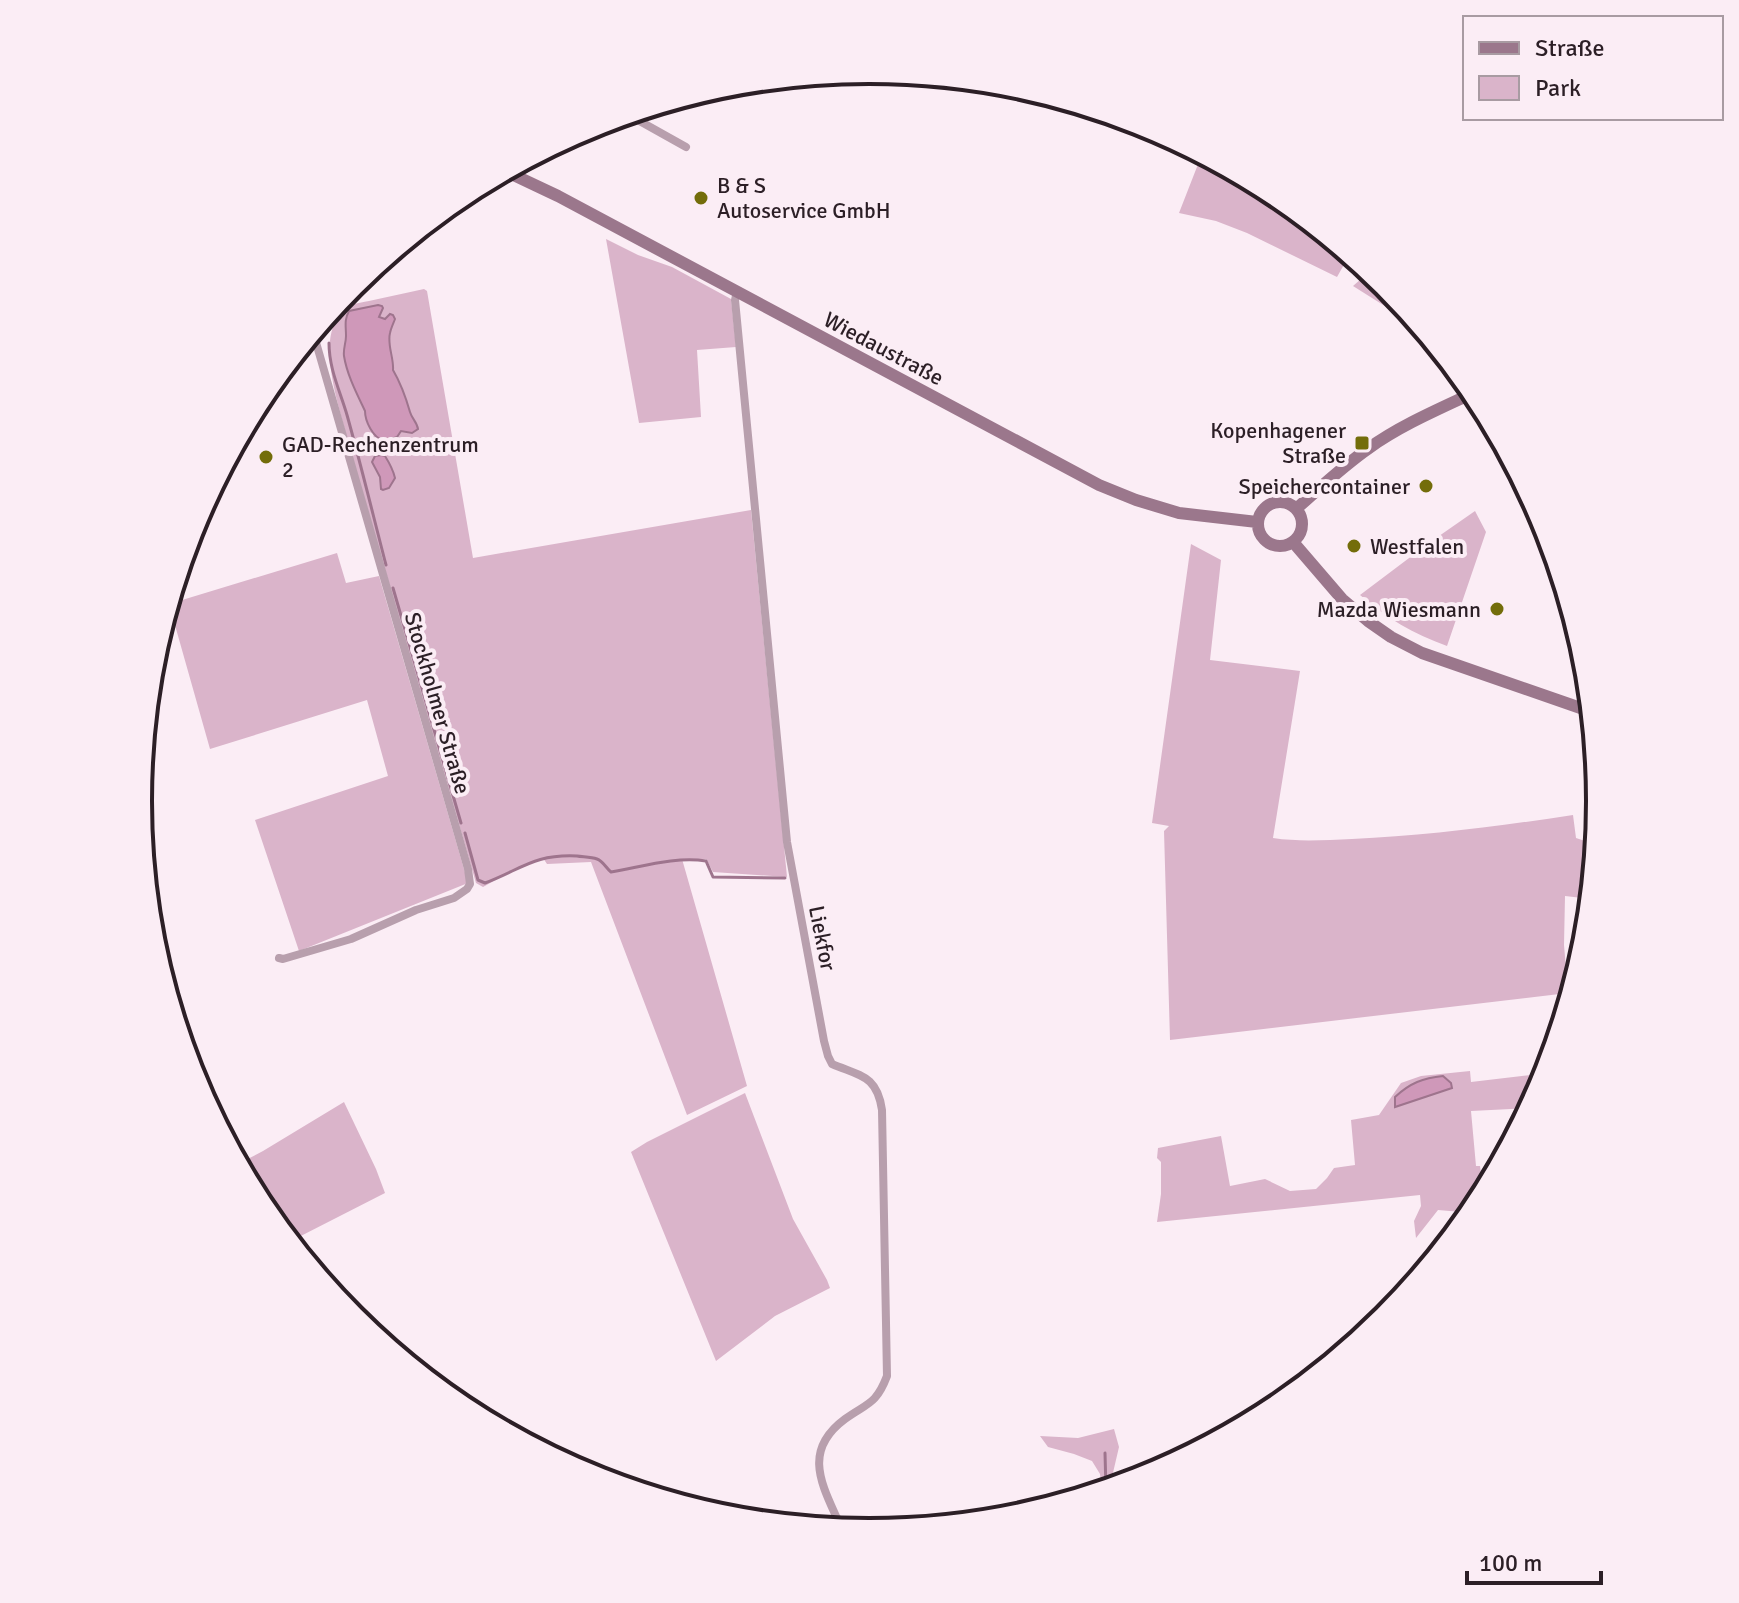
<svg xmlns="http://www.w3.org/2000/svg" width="1739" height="1603" font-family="Signika,sans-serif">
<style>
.green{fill:#dab4ca}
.water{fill:#cf98b9;stroke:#9e748d;stroke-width:2}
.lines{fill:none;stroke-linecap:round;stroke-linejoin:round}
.stream{stroke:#9e748d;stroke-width:3}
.minor{stroke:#b89fad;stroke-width:8}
.secondary{stroke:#9b778c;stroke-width:12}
.poi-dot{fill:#736d0a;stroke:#fbedf5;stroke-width:3}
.labels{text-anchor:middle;stroke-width:8;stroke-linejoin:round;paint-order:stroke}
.poi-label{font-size:22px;fill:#2c1f26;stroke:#fbedf5;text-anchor:start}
.street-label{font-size:22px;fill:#2c1f26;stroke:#fbedf5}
.rim{fill:none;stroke:#2c1f26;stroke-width:4}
</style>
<rect width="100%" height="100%" fill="#fbedf5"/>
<path class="green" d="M1202,154L1276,194L1350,254L1337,277L1247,233L1216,221L1179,213Z
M606,239L638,255L672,267L731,299L736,347L697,350L701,417L639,423Z
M1361,279L1400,301L1426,332L1353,286Z
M424,289L427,291L473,558L751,510L787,877L713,872L706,859H682L747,1086L687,1115L591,862L547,864L543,858L519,867L483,887L476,883L347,438C339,405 310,327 351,305C356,303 364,302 369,301C387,297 406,293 424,289Z
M1475,511L1486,532L1447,646C1414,634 1386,618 1360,595L1429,543Z
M1191,544L1221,560L1210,660L1300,671L1273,838C1299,842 1326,840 1352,839C1426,836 1500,826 1573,815L1576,838L1597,845L1591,899L1565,896L1564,945L1568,993L1170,1040L1164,831L1169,826L1152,823Z
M337,553L346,583L379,576L468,883L299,951L255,820L388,776L367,700L210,749L169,604Z
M1470,1071L1471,1082L1548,1073L1531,1108L1471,1111L1476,1166H1480L1481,1174L1496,1173L1474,1213L1438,1210L1416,1238L1414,1221L1421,1206L1420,1195L1157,1222L1161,1194V1162L1157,1158L1158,1148L1221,1136L1230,1186L1265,1179L1290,1191L1316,1189L1327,1178L1334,1168L1355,1165L1351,1120L1379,1115L1401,1083L1421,1076Z
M745,1093L793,1219L827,1280L830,1288L775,1316L716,1361L631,1152L647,1142Z
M344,1102L376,1169L385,1193L289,1242L261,1208L238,1164L263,1151Z
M1114,1429L1119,1447L1112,1477V1489L1102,1492L1100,1474L1092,1461L1074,1454L1048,1447L1040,1436L1078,1438Z"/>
<path class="water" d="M378,305L382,306L383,308L379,317L385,319L390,314L393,315L395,319C393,324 391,328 390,333C387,345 394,358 393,370C400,382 406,398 410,412C412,419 417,422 418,429L412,433L401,431L397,437C393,438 387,441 383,440C373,438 365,421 365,411C357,394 347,375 344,356C343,349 346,343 346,336C346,326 344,320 349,311Z
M381,455L385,456C390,464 393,469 395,478L389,488L383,490L381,489L380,477L372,462L375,456Z
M1443,1076L1451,1083L1452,1088L1395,1107V1097C1410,1083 1423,1078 1443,1076Z"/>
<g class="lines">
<path class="stream" d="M329,343C329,369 340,391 347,415C361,465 373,515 386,565
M393,588L461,823
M465,833L478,880L485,883C522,869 534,854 577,856C583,857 591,857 597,859C603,861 606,868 611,872C641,867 676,856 706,861L713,877L785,878
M1105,1453L1106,1490"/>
<path class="minor" d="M627,114L686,147
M737,291L735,300L787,842L824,1041L828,1056L832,1064C860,1076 877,1075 882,1110L887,1376C876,1405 867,1403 845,1419C799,1453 825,1489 842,1530
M332,309L344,300L356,281
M279,958L283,959L351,939L416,910L454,898L467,889L470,884L468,869L313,332"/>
<path class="secondary" d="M505,171L558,196L1099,485L1136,500L1179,513L1257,522
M1258 524a22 22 0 1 1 44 0a22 22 0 1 1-44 0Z
M1296,509C1320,488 1343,466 1369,448C1401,425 1439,409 1475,392
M1293,542L1342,599L1368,621L1391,637L1422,653L1592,712"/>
</g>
<g class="poi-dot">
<circle cx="701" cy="198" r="8"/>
<rect x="1354" y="435" width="16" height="16" rx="4"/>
<circle cx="266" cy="457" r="8"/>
<circle cx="1426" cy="486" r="8"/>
<circle cx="1354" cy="546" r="8"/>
<circle cx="1497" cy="609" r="8"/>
</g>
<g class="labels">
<g class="poi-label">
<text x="717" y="193">B &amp; S<tspan x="717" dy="25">Autoservice GmbH</tspan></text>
<text x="1346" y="438" text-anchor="end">Kopenhagener<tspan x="1346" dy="25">Straße</tspan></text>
<text x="282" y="452">GAD-Rechenzentrum<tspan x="282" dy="25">2</tspan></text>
<text x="1410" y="494" text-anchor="end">Speichercontainer</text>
<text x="1370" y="554">Westfalen</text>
<text x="1481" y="617" text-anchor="end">Mazda Wiesmann</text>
</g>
<g class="street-label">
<text transform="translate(884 348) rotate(28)" y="8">Wiedaustraße</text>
<text transform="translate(438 703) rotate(74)" y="8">Stockholmer Straße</text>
<text transform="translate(823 938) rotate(79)" y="8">Liekfor</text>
</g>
</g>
<path d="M0 0H1739V1603H0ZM152 801a717 717 0 1 1 1434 0a717 717 0 1 1-1434 0Z" fill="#fbedf5" fill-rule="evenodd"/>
<path class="rim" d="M152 801a717 717 0 1 1 1434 0a717 717 0 1 1-1434 0Z"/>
<rect x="1463" y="16" width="260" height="104" fill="#fbedf5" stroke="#a89ba2" stroke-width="2"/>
<rect x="1479" y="42" width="40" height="12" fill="#9b778c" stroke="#a89ba2" stroke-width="2"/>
<text x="1535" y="56" font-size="24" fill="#2c1f26">Straße</text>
<rect x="1479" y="76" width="40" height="24" fill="#dab4ca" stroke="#a89ba2" stroke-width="2"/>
<text x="1535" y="96" font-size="24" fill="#2c1f26">Park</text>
<path d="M1467 1571v12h134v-12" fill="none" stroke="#2c1f26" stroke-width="4"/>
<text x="1479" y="1571" font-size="24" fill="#2c1f26" stroke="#fbedf5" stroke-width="6" paint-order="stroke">100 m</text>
</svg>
